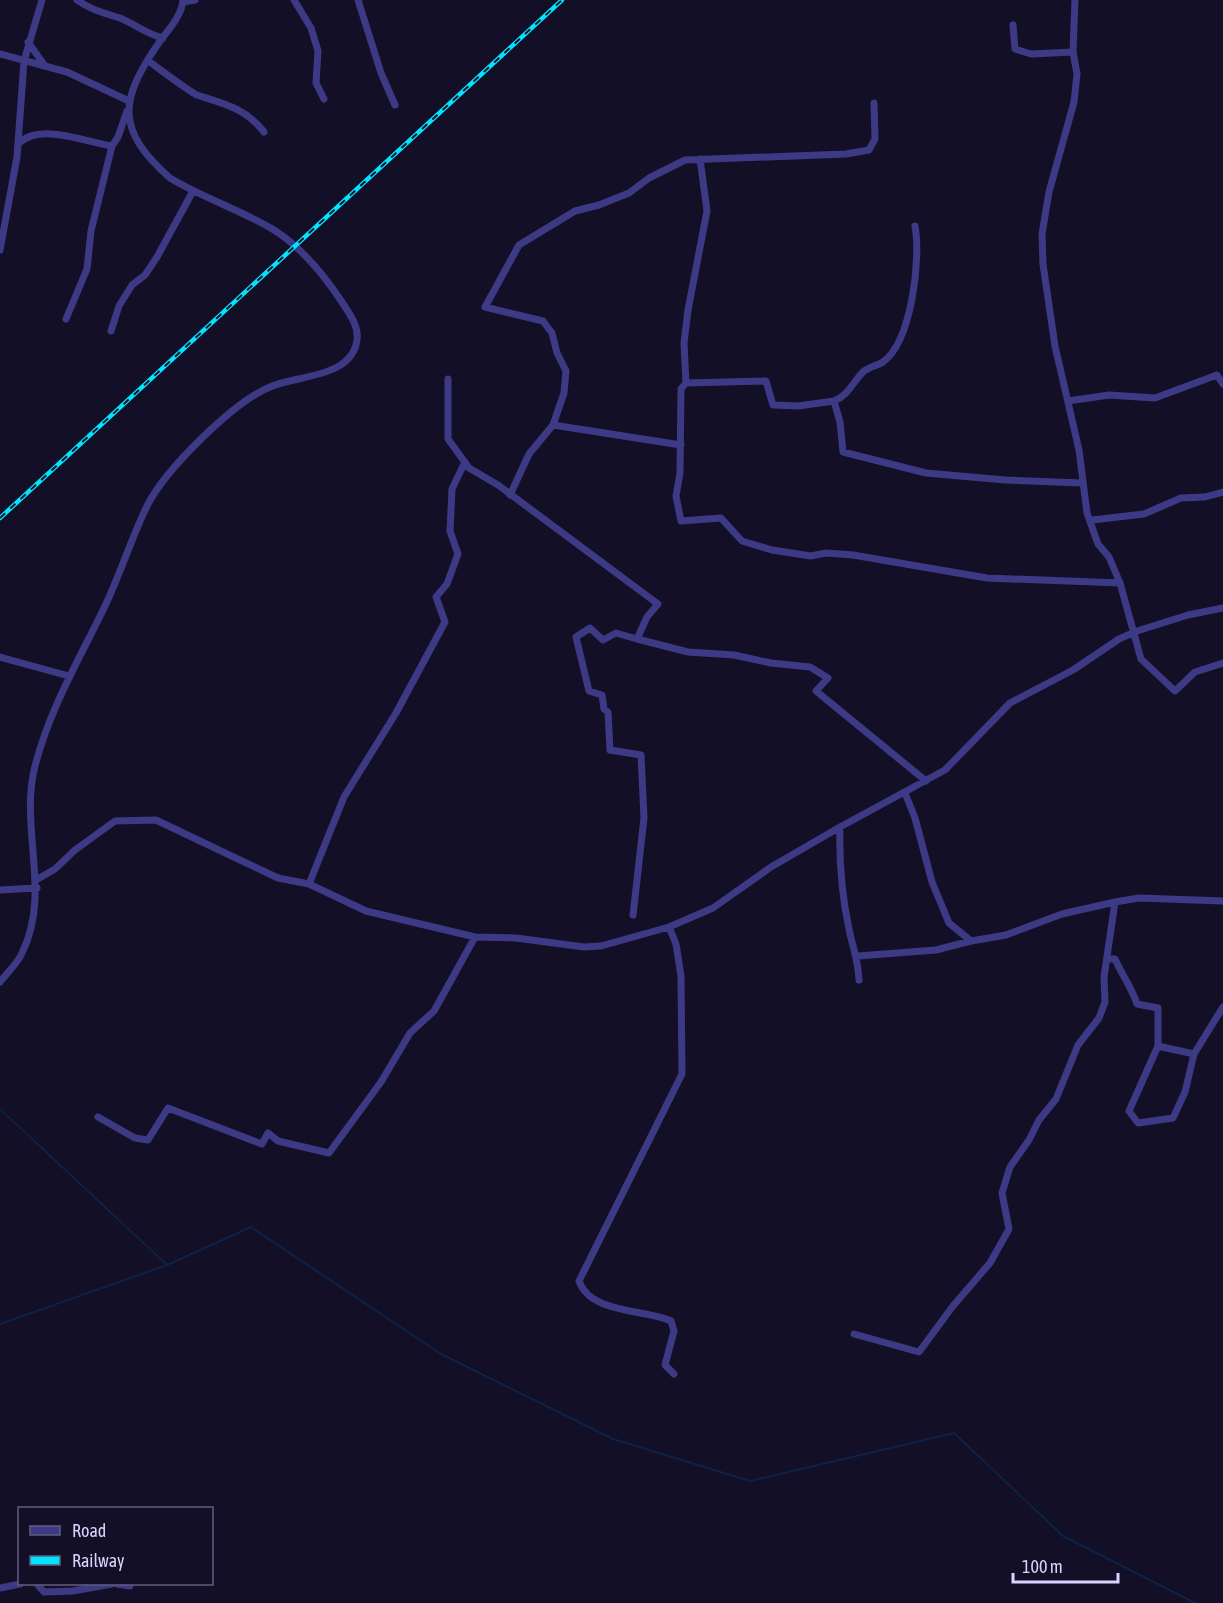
<svg xmlns="http://www.w3.org/2000/svg" width="1223" height="1603" font-family="'Asap Condensed',sans-serif">
<style>
.lines{fill:none;stroke-linecap:round;stroke-linejoin:round}
.stream{stroke:#0c2248;stroke-width:2}
.street{stroke:#3d3a85;stroke-width:7}
.rail-casing{stroke:#00e5ff;stroke-width:4.5}
.rail{stroke:#130f26;stroke-width:2;stroke-dasharray:7;stroke-linecap:butt}
</style>
<rect width="100%" height="100%" fill="#130f26"/>
<g class="lines">
<path class="stream" d="M0,1109L167,1265
M0,1324L167,1265L251,1227L441,1354L613,1439L750,1481L954,1433L1063,1536L1195,1603"/>
<path class="street" d="M77,0C91,10 104,13 120,18C135,24 146,34 163,38
M294,0L311,28L318,51L316,83L324,99
M358,0L381,73L395,105
M1075,0L1073,52L1077,74L1074,102L1049,192L1042,234L1043,264L1055,346L1079,450L1087,513L1098,544L1109,557L1120,583L1141,659L1175,691L1195,672L1223,663
M183,2L195,0
M1013,25L1015,49L1031,54L1073,52
M28,42L45,66
M0,54L67,72L129,101
M148,60C153,65 192,93 197,95C225,104 245,108 264,132
M18,144C40,122 85,142 112,146
M0,250L17,157L24,61L42,0
M66,319L87,269L91,231L112,146L118,137L127,111
M111,331L119,306L132,285L145,275L157,257L193,191
M448,379V439L469,468L498,485L658,604L647,617L637,639L616,633L603,640L590,628L576,637L589,691L602,695L604,709L608,712L610,750L641,755L644,818L633,915
M686,383L684,343L688,310L707,211L700,159
M834,401C849,395 852,383 863,372C868,367 877,366 883,362C912,341 921,258 915,226
M1068,401L1109,395L1155,398L1217,375L1223,384
M553,425L564,393L566,371L557,353L552,333L543,321L485,307L519,245L575,211L599,205L629,193L649,178L685,160L846,154L869,150L875,139L874,103
M1082,483L1005,480L926,473L843,452L840,422L834,401L798,406L773,405L766,381L686,383L681,389L680,473L676,496L681,521L721,518L742,541L772,550L811,556L826,553L853,555L987,578L1120,583
M510,495L529,454L553,425L681,445
M1092,520L1144,514L1181,498L1205,497L1223,492
M637,639L688,652L734,655L771,663L810,667L828,678L816,691L926,781
M0,657L69,676
M905,793L915,818L932,882L949,923L971,941L1006,935L1062,914L1115,902L1139,898L1223,901
M840,827C839,860 842,896 849,929C853,949 858,958 859,980
M36,880L55,869L75,850L115,821L156,820L278,878L309,884L366,911L475,937L516,938L584,947L601,946L669,927L713,908L771,867L840,827L945,770L1010,703L1073,670L1119,639L1137,631L1188,615L1223,608
M309,884L344,797L396,713L445,622L436,597L447,584L458,554L450,531L452,489L465,462
M0,890L37,888
M669,927L676,944L681,976L682,1074L579,1281C590,1314 646,1309 671,1321L674,1331L665,1365L674,1374
M858,956L936,950L971,941
M1109,959H1115C1122,975 1131,986 1137,1004L1158,1008V1046L1194,1054L1223,1007
M0,982C7,973 18,963 22,953C52,892 19,828 35,766C50,708 78,662 104,608C120,575 131,539 147,506C165,470 233,402 270,387C297,375 352,378 357,340C359,326 349,313 342,302C324,275 301,247 274,230C241,210 203,198 170,178C116,130 119,101 158,44C167,31 182,16 183,0
M1158,1046L1129,1111L1138,1123L1173,1118L1185,1092L1194,1054
M98,1117L135,1138L148,1140L168,1108L262,1144L268,1133L278,1141L329,1153L381,1082L410,1033L434,1011L475,937
M854,1334L919,1352L953,1306L990,1263L1009,1229L1002,1193L1010,1167L1029,1140L1039,1120L1056,1099L1078,1045L1099,1018L1105,1002L1104,977L1115,902
M37,1584L44,1592L73,1591L112,1584
M117,1584L130,1586
M0,1588L20,1584"/>
<defs>
<path id="rail" d="M0,518L562,0"/>
</defs>
<use href="#rail" class="rail-casing"/>
<use href="#rail" class="rail"/>
</g>
<rect x="18" y="1507" width="195" height="78" fill="#130f26" stroke="#625e7d" stroke-width="1.5"/>
<rect x="30" y="1526" width="30" height="9" fill="#3d3a85" stroke="#625e7d" stroke-width="1.5"/>
<text x="72" y="1537" font-size="18" fill="#d9d4ff">Road</text>
<rect x="30" y="1556" width="30" height="9" fill="#00e5ff" stroke="#625e7d" stroke-width="1.5"/>
<text x="72" y="1567" font-size="18" fill="#d9d4ff">Railway</text>
<path d="M1013 1573v9h105v-9" fill="none" stroke="#d9d4ff" stroke-width="3"/>
<text x="1022" y="1573" font-size="18" fill="#d9d4ff" stroke="#130f26" stroke-width="4.5" paint-order="stroke">100 m</text>
</svg>
